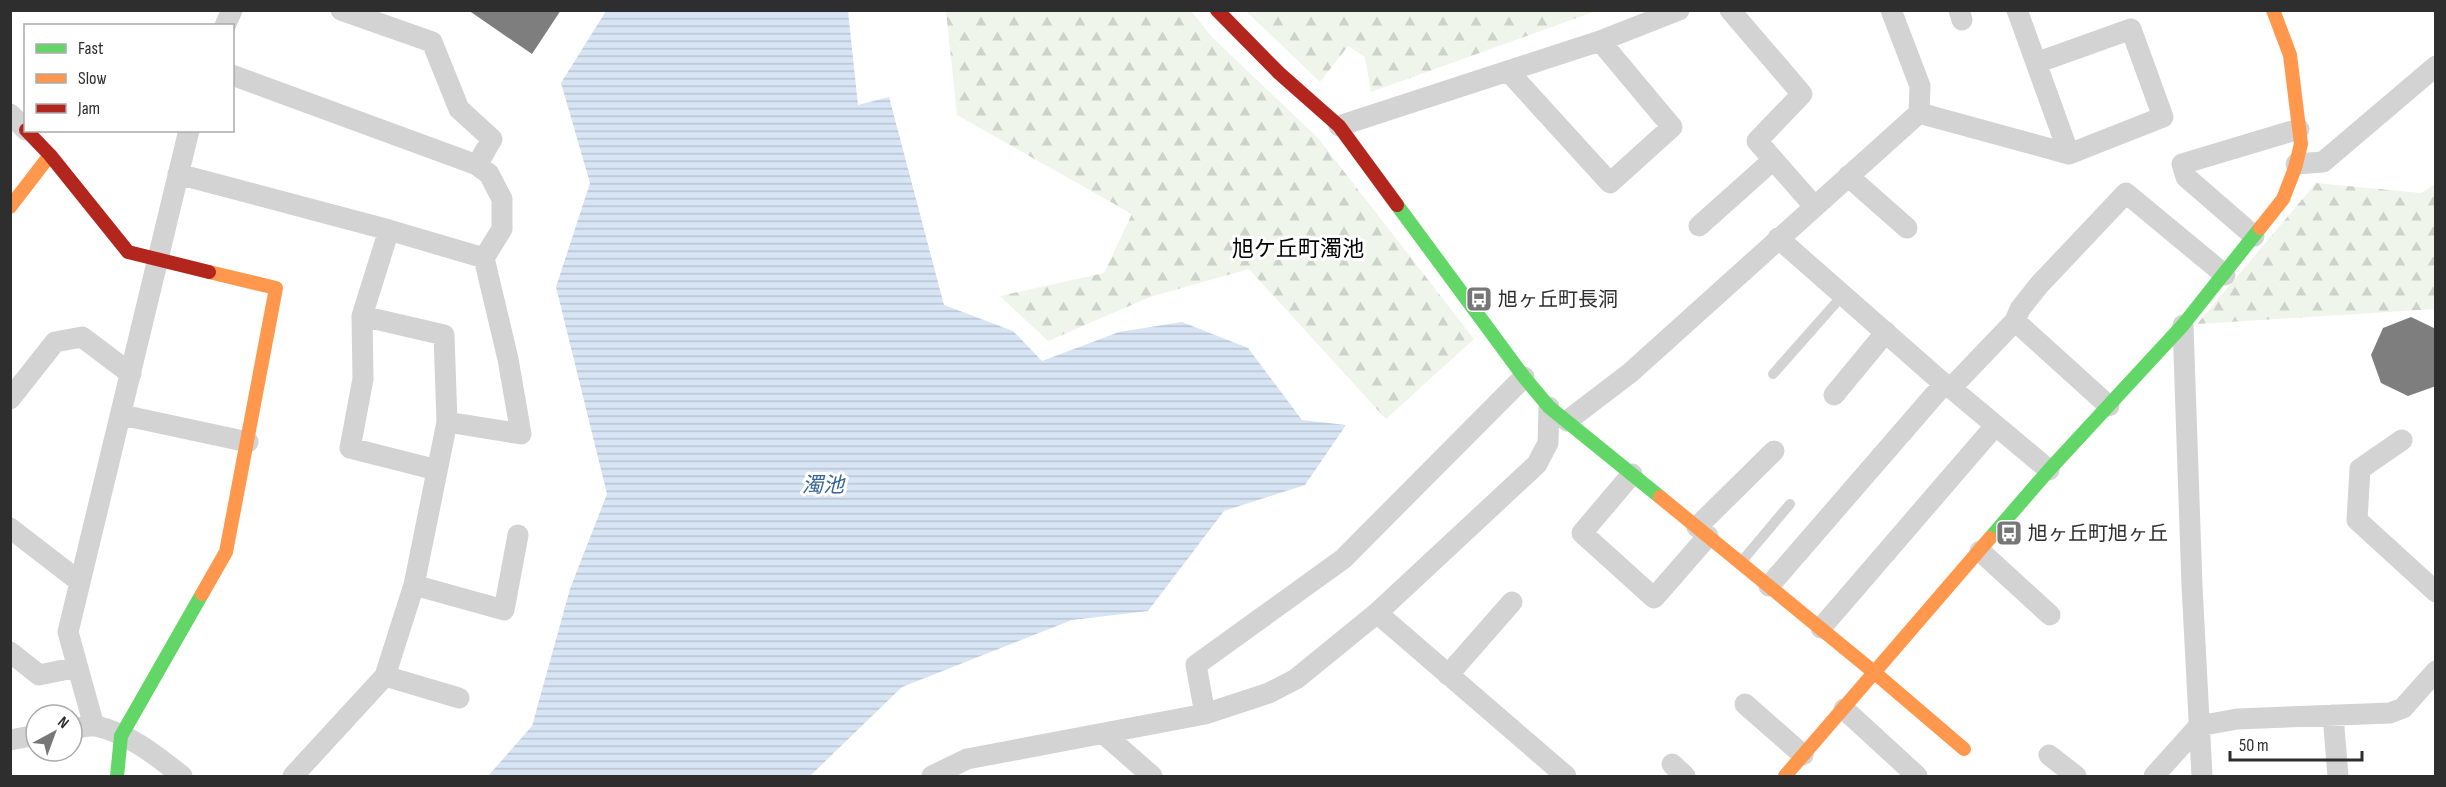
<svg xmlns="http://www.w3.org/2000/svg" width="2446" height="787" font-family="'Sofia Sans Condensed','Noto Sans JP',sans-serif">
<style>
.forest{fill:url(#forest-firs)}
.water{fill:url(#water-rules)}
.building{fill:#7e7e7e}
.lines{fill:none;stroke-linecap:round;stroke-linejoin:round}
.lane{stroke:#d3d3d3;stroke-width:10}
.street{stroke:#d3d3d3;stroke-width:21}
.fast{stroke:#63d668;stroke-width:14}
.slow{stroke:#ff974d;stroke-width:14}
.jam{stroke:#b3261e;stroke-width:14}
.labels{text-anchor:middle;stroke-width:6;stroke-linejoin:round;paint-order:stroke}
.poi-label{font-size:20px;fill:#2e2e2e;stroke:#fff;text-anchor:start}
.water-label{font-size:21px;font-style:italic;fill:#366695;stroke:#fff}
.quarter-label{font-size:22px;fill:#000;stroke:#fff}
</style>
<defs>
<pattern id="forest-firs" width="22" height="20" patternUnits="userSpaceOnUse" patternTransform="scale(1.5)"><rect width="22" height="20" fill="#eff5eb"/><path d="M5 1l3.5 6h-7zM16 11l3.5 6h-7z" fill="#cdd2ca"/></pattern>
<pattern id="water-rules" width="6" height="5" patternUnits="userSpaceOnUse" patternTransform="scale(1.5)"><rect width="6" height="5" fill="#d6e4f3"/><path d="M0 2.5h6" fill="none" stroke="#b8c4d1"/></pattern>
</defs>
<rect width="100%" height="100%" fill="#fff"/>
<path class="forest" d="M946,11H1191L1213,38L1318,138L1474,339L1386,419L1249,269L1150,297L1048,341L1000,296L1104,273L1132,214L957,115Z
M1246,11H1596L1371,92L1365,57L1348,46L1320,82Z
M2316,183L2421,193L2435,184V309L2197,324Z"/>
<path class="water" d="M606,11H848L858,105L889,97L944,305L1013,331L1042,361L1119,332L1182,322L1248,348L1302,420L1346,425L1305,485L1224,511L1148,611L1072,620L902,687L810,776H488L532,726L570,589L607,494L556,287L590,183L561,83Z"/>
<path class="building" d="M468,10H561L532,54Z
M2411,317L2436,329V386L2408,396L2381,383L2371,355L2383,328Z"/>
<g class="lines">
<path class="lane" d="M1773,374L1842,296
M1742,561L1790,504"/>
<path class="street" d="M1730,10L1802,94L1757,141L1814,206
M1959,10L1962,20
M225,26L232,10
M2036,63L2131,29L2163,117L2069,154
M1508,71L1610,183L1672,127L1600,41
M232,75L477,165L492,139L459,109L432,42L341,10
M1919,113L2069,154L2017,10
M10,114L26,130
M1339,126L1600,41L1679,10
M2296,164L2323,162L2436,66
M178,174L389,230L484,258
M1848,176L1907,228
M1699,226L1773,160
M389,230L362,316L363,379L350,448L437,470
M2254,236L2186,177L2182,164L2299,129
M1778,238L1944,384L1951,388L2049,470
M2015,321L2109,406
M2183,325L2192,586L2202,776
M1951,388L2015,321L2020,309L2039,285L2126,193L2225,275
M1834,395L1886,332
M10,399L55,342L82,337L131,374
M122,415L248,442
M1567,421L1630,373L1919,113L1920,86L1891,10
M447,422L521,434L508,359L484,258L502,229V199L489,174L477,165
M2402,440L2360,469L2357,520L2436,592
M1632,474L1582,533L1654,598L1708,536
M1697,527L1774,451
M10,528L80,582
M1980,551L2050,615
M414,585L504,610L518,535
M1769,586L1944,384
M1377,613L1566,776
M1821,628L1995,426
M10,652L39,675L78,667
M1448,675L1512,602
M385,676L459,698
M1745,704L1803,755
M1844,709L1917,776
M1205,714L1196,665L1343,559L1524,377
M2333,715L2338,776
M94,726L68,632L189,130
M72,729C79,728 89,725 96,726C128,733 157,756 182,776
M1104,734L1152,776
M10,740L36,735
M2049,755L2076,776
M1672,764L1685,776
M293,776L385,676L414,585L447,422L444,335L362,316
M932,776L967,759L1205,714L1269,693L1296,679L1377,613L1537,464L1548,443L1549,407
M2154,776L2199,726L2237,719L2390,713L2403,708L2436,671"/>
<path class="fast" d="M1397,205L1524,377L1549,407L1660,497
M1990,538L2049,470L2183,325L2260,228
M117,776L121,736L202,594"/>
<path class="slow" d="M10,207L50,155
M2260,228L2283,199L2295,168L2301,144L2290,55L2273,10
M1660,497L1875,673L1964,749
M202,594L226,552L276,288L209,272
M1785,776L1990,538"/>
<path class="jam" d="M1217,10L1279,73L1339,126L1397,205
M26,130L50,155L128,252L209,272"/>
</g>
<defs>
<symbol id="bus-square" viewBox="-11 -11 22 22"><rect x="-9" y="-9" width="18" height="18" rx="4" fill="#777" stroke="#fff"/><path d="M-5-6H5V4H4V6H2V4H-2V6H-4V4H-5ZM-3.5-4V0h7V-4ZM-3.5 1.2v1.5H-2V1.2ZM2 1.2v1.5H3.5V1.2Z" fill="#fff"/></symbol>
</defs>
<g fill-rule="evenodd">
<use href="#bus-square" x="1464" y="284" width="30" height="30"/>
<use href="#bus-square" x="1994" y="518" width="30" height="30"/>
</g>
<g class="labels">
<g class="poi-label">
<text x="1498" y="306">旭ヶ丘町長洞</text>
<text x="2028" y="540">旭ヶ丘町旭ヶ丘</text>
</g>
<g class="water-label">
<text x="823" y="492">濁池</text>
</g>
<g class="quarter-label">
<text x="1298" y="256">旭ケ丘町濁池</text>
</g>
</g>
<rect width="2446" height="787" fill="none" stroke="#2e2e2e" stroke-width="24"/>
<rect x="24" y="24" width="210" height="108" fill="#ffffff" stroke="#ababab" stroke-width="1.5"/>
<rect x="36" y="44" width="30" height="9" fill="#63d668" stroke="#ababab" stroke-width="1.5"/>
<text x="78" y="54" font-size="18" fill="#2e2e2e">Fast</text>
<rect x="36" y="74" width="30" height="9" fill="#ff974d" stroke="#ababab" stroke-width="1.5"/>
<text x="78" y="84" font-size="18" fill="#2e2e2e">Slow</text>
<rect x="36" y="104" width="30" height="9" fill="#b3261e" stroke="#ababab" stroke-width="1.5"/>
<text x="78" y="114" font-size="18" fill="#2e2e2e">Jam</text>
<g transform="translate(54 733) rotate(41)"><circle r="28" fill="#ffffff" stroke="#ababab" stroke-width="1.5"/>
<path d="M0-4.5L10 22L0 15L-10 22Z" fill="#777777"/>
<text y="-9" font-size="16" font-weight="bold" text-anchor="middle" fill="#2e2e2e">N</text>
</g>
<path d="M2230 751v9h132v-9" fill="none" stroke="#2e2e2e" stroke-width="3"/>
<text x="2239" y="751" font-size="18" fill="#2e2e2e" stroke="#ffffff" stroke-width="4.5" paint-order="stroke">50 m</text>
</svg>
